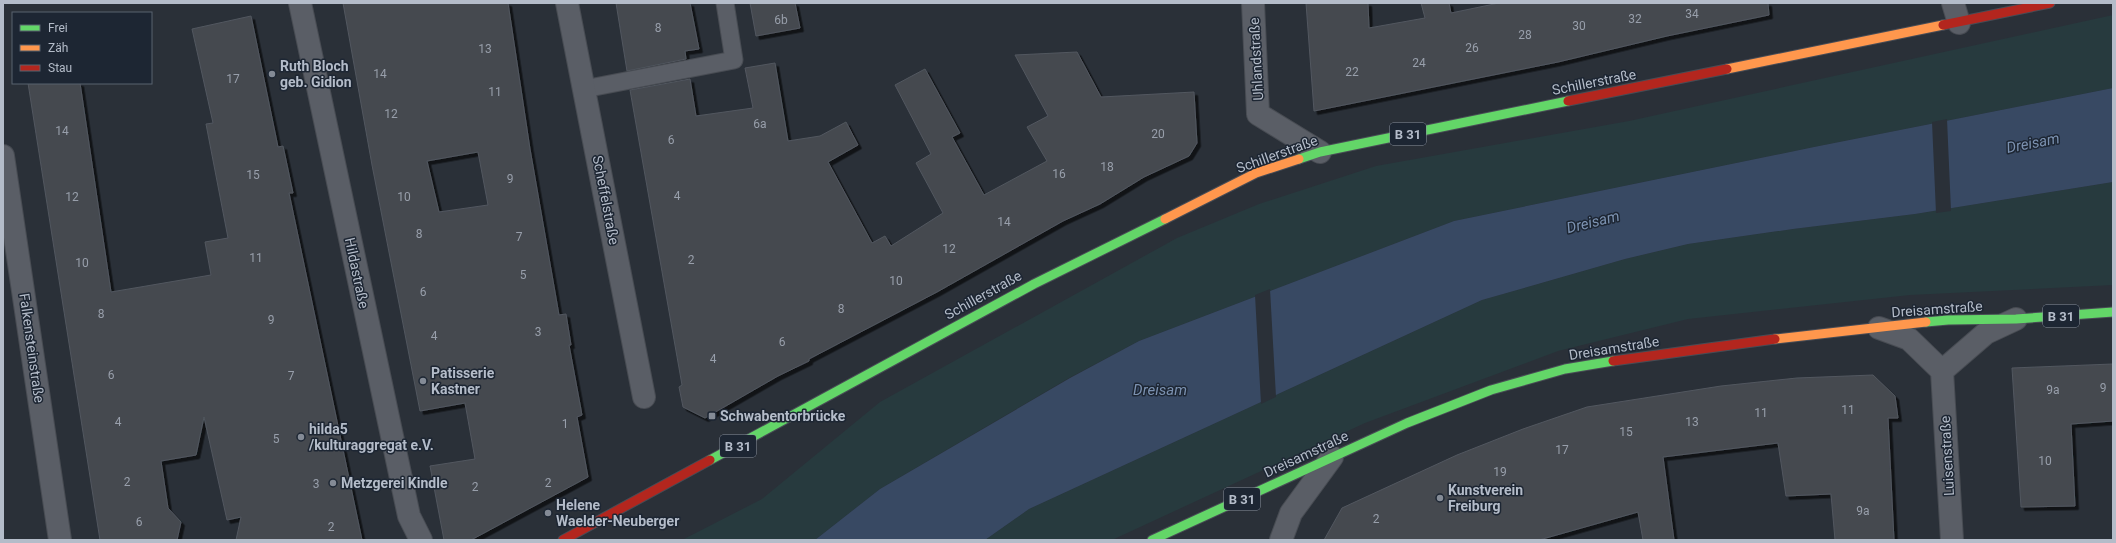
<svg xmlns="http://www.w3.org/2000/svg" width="2116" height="543" font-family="Roboto,sans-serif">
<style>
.green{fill:#273a3e}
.water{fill:#384963}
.pier{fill:#2a3038}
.building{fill:#444950;stroke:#52575f;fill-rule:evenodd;filter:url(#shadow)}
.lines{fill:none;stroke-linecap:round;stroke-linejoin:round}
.lane-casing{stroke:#484c53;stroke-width:19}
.street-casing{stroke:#484c53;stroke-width:24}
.fast-casing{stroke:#484c55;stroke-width:11}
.slow-casing{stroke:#484c55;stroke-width:11}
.jam-casing{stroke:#484c55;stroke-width:11}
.lane{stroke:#5a5e66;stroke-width:17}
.street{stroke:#5a5e66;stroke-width:22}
.fast{stroke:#63d668;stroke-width:9}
.slow{stroke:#ff974d;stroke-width:9}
.jam{stroke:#b3261e;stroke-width:9}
.poi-dot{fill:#848b96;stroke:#1d2633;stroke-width:1.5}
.labels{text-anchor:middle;stroke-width:3;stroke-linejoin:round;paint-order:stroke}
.number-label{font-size:12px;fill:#989fab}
.shield{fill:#1d2633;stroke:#878f9c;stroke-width:1}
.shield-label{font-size:13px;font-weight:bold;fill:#b4bcc9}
.street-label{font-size:14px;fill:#b4bcc9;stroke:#1d2633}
.poi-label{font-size:14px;font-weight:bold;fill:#b4bcc9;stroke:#1d2633;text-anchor:start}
.water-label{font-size:15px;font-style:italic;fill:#7c92b1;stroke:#1d2633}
</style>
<defs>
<filter id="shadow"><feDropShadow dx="3.5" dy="3.5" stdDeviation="0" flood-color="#0009"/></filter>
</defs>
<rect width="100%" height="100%" fill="#2a3038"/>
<path class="green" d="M2113,15V88L1814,147L1454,221L1139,341L1069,378L880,489L815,540H682L762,499L880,402L1177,238L1259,204L1376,166L1629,121Z
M2113,182V285L1910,295L1688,319L1558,351L1365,423L1112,540H985L1029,509L1482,300L1625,259L1688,244L1793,229L1915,214Z"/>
<path class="water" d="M2113,88V182L1915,214L1793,229L1688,244L1625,259L1482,300L1029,509L985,540H815L880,489L1070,378L1139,341L1454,221L1814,147Z"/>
<path class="pier" d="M1947,119L1951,211L1936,213L1932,122Z
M1270,289L1276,397L1261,404L1255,295Z"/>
<path class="building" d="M343,3H508L530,149L559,315L566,314L571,345H569L582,415L577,417L588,477L471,540H444L430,466L475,459L465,403L420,411L372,165ZM478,152L488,205L439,212L427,161Z
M616,3H690L699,49L685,51L686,59L627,71Z
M750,3H795L800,28L756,36Z
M1306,3H1368L1369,28L1425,18L1421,3H1449L1451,13L1499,3H1768L1769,15L1667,36L1558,62L1314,111Z
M251,16L278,147L283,146L293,193H289L362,540H236L241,517L227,520L204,417L196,455L161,461L168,508L181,522L177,540H100L28,83H80L111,292L211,275L205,242L228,238L206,124L213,123L192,29Z
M1077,52L1101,97L1194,92L1197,143L1189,156L1144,177L1100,204L1063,221L937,292L809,359V361L778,376L705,418L683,407L679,387L682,385L630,90L690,79L696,116L753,108L745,68L775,63L788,141L820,136L846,122L858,145L828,162L872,243L885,236L891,246L943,213L916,163L931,154L895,85L925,69L960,133L952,137L984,195L1047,161L1027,127L1048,116L1015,55Z
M2113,364V421L2071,424L2075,506L2021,507L2012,368Z
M1873,375L1895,396L1898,418H1888L1894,540H1835L1831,494L1786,496L1778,443L1663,457L1674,540H1643L1638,512L1539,540H1324L1342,508L1457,455L1523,429L1587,407L1721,386L1797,378Z"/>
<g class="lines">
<defs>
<path id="lane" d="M584,89L734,60L725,3"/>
<path id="street" d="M300,3L409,516L421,540
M567,3L644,397
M1253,3L1258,114L1320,152
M1953,3L1959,23
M3,156L60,540
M1879,328L1909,339L1942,371L1952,540
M1942,371L1986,333L2016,319
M1281,540L1291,513L1332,457"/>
<path id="fast" d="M1299,159L1320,152L1568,101
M1926,322L1948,320L2016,319L2113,312
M710,460L1034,284L1165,219
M1152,540L1407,423L1491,390L1565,369L1613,361"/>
<path id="slow" d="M1727,69L1943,25
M1165,219L1256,173L1299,159
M1775,339L1926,322"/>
<path id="jam" d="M1943,25L2050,3
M1568,101L1727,69
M1613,361L1775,339
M563,540L710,460"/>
</defs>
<use href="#lane" class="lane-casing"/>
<use href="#street" class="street-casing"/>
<use href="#fast" class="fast-casing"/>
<use href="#slow" class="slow-casing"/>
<use href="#jam" class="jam-casing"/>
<use href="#lane" class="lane"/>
<use href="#street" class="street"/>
<use href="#fast" class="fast"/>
<use href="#slow" class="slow"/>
<use href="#jam" class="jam"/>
</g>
<g class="poi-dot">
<circle cx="272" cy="74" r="4"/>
<circle cx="423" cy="381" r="4"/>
<rect x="708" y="412" width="8" height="8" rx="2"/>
<circle cx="301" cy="437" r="4"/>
<circle cx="333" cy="483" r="4"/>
<circle cx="1440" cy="498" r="4"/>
<circle cx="548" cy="513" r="4"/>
</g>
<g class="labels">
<g class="number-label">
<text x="1692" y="18">34</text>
<text x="1635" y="23">32</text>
<text x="781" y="24">6b</text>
<text x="1579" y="30">30</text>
<text x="658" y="32">8</text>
<text x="1525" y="39">28</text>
<text x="1472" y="52">26</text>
<text x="485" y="53">13</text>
<text x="1419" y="67">24</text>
<text x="1352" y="76">22</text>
<text x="380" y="78">14</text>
<text x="233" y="83">17</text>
<text x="495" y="96">11</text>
<text x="391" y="118">12</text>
<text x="760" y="128">6a</text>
<text x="62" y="135">14</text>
<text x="1158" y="138">20</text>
<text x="671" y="144">6</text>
<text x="1107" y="171">18</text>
<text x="1059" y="178">16</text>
<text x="253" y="179">15</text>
<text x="510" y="183">9</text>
<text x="677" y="200">4</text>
<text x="72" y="201">12</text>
<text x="404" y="201">10</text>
<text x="1004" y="226">14</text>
<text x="419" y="238">8</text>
<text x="519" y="241">7</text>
<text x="949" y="253">12</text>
<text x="256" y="262">11</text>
<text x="691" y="264">2</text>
<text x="82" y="267">10</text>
<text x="523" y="279">5</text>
<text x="896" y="285">10</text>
<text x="423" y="296">6</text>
<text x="841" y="313">8</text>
<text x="101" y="318">8</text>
<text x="271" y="324">9</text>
<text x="538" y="336">3</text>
<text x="434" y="340">4</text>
<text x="782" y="346">6</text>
<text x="713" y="363">4</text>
<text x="111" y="379">6</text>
<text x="291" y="380">7</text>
<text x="2103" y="392">9</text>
<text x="2053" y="394">9a</text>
<text x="1848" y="414">11</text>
<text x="1761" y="417">11</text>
<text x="118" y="426">4</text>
<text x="1692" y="426">13</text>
<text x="565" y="428">1</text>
<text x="1626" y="436">15</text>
<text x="276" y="443">5</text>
<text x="1562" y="454">17</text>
<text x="2045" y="465">10</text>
<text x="1500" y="476">19</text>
<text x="127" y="486">2</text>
<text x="548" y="487">2</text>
<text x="316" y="488">3</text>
<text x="475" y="491">2</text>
<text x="1863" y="515">9a</text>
<text x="1376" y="523">2</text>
<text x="139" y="526">6</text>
<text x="331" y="531">2</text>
</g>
<g class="shield">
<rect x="1390" y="123" width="36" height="22" rx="3"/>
<rect x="2043" y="305" width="36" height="22" rx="3"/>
<rect x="720" y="435" width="36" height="22" rx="3"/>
<rect x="1224" y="488" width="36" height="22" rx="3"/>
</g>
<g class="shield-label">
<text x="1408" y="139">B 31</text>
<text x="2061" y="321">B 31</text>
<text x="738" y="451">B 31</text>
<text x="1242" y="504">B 31</text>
</g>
<g class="street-label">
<text transform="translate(1256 59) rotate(-93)" y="5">Uhlandstraße</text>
<text transform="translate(1594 82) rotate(-11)" y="5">Schillerstraße</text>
<text transform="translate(1277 154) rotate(-20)" y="5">Schillerstraße</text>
<text transform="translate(606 200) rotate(79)" y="5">Scheffelstraße</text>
<text transform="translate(357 273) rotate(78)" y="5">Hildastraße</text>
<text transform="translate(983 295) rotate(-29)" y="5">Schillerstraße</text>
<text transform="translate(1937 309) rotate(-4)" y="5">Dreisamstraße</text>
<text transform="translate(32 348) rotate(82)" y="5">Falkensteinstraße</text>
<text transform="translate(1614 348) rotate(-9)" y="5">Dreisamstraße</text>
<text transform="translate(1306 454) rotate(-25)" y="5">Dreisamstraße</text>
<text transform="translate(1947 456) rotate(-93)" y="5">Luisenstraße</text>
</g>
<g class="poi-label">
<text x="280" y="71">Ruth Bloch<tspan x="280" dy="16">geb. Gidion</tspan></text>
<text x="431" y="378">Patisserie<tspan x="431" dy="16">Kastner</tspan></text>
<text x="720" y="421">Schwabentorbrücke</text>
<text x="309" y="434">hilda5<tspan x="309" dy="16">/kulturaggregat e.V.</tspan></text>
<text x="341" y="488">Metzgerei Kindle</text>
<text x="1448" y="495">Kunstverein<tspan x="1448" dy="16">Freiburg</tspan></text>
<text x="556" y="510">Helene<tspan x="556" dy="16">Waelder-Neuberger</tspan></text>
</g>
<g class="water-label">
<text transform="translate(2033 143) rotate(-11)" y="5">Dreisam</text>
<text transform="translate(1593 222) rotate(-14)" y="5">Dreisam</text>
<text x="1160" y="395">Dreisam</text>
</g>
</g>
<rect width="2116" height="543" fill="none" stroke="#b4bcc9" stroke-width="8"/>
<rect x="12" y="12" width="140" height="72" fill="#1d2633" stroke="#59626f"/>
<rect x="20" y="25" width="20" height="6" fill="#63d668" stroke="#59626f"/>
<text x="48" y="32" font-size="12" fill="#b4bcc9">Frei</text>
<rect x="20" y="45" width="20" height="6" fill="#ff974d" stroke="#59626f"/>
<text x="48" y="52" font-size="12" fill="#b4bcc9">Zäh</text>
<rect x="20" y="65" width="20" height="6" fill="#b3261e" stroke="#59626f"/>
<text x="48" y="72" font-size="12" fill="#b4bcc9">Stau</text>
</svg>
